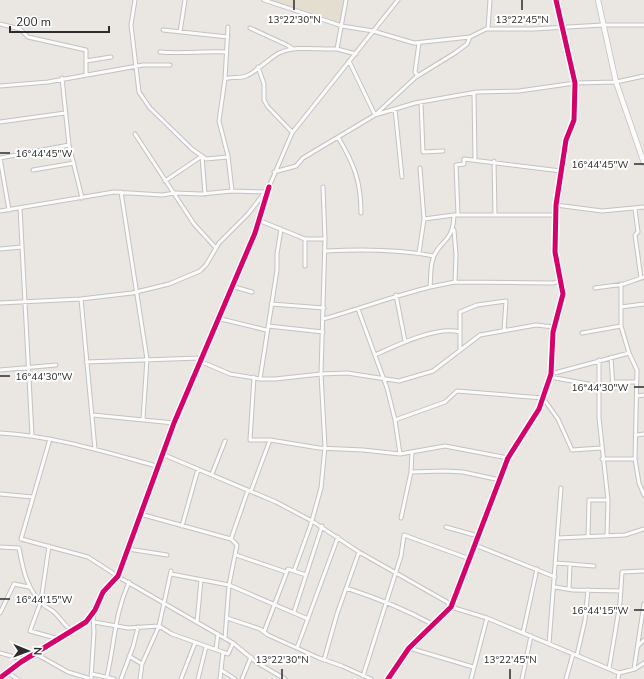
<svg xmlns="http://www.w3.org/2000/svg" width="644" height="679" font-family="'Nunito Sans',sans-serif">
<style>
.education{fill:#e4ded1}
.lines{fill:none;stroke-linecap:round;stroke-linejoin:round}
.street-casing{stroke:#c3c2c3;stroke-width:5}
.secondary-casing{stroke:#c3c2c3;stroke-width:6}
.street{stroke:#fcfbfb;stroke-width:3}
.secondary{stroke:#fcfbfb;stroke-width:4.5}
.cycleway-casing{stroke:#fff;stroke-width:8}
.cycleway{stroke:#d6006c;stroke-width:5}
.ticks{fill:none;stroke:#2c2c2c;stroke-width:1.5}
.ticks-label{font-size:10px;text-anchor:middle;fill:#2c2c2c;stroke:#fff;stroke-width:4;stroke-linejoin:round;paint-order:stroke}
</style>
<rect width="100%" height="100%" fill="#eae6e2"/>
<path class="education" d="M264,0H345L341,26Z"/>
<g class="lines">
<defs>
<path id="street" d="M135,0L131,25L139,92L150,108L192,149L206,159L228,157
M264,0L342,26L373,31L414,43L470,37
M0,24L20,29L28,37L86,50V74
M250,28L287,45L293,49
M488,29L490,0
M163,30L228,37
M180,32L185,0
M337,49L356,54
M160,52C182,54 204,51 226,52
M86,61L111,57
M349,61L375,115L416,77L455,53L467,44L470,37L486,29H533L603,25H644
M258,67L264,84V100L268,107L292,132
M418,76L415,72L419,43
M62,78L69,145L82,198
M225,79L228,27
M0,86L48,82L143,65H170
M474,93L475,160
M421,102L423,152L443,151
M395,109L402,177
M0,122L65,113
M135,134L194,224L216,248
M338,137C354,164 361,181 361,213
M202,156L205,194
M0,158L69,145
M0,158L9,210
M494,161L495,214
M33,170L74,163
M274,172L296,166L303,158L375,115L415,103L477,92L519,91L575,83L616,82L644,76
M165,181L202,156
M323,187L325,239
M232,191L266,192
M121,192L147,359L143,419
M556,205L602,211L644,207
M20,208L32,435
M635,209L638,232L635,235L641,278
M0,211L114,192L162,195L175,193L201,194L232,191L228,156L219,121L225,79C232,76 239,79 246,76C255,73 268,59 279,53C297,45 318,50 337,49L346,0
M458,215L456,165L464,164V159L561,171
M424,219L454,215
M258,220L305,239H325L321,374L325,447L321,488L311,524L294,571
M454,230L456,255L455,282
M305,239V266
M0,249L22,247
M326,251C362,249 398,249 434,256
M419,253L424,219L420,168
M621,284V326L629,353L637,370L635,459L639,483L644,495
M231,286L252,292
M430,287L455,282L553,283L561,281
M595,288L624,284L644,277
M396,295L405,341
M81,299L95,449
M0,303L81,299L132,293L169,284L200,271L206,265L219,243L248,214L269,187L292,133L398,0
M271,304L324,308
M621,307L644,304
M358,309L387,388L395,420L400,454
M217,318L266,330
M323,319C359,309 394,296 430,287C431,278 430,267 433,259C438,240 453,245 454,215H555
M268,326L323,332
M582,333L621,326
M460,349V312L477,305L506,301L504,330
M375,355C397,345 436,326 460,332
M611,357L613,389
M599,360V418L608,500L607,536
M86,362L200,358L202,362L230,374L260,379H275L321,374L347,373L399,381L433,371L480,335L536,325L554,327
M0,370L56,365
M551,374L629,353
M254,377L250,440H270L319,448L363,450L400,454L445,446L508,458
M550,377L599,386
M260,379L277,270V254L281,229
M612,382H637
M637,396L644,395
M93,415L174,423
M395,420L445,402L457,391L543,398L558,419L572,450L601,448
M0,433C54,436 105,452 157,466
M637,435L644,434
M50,439L21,539L88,557L122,579L233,643L256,662L285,679
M162,454L276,502L312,521L359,552L447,602L451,607L487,618L619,673L635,669L644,663
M602,459H635
M411,472L444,471L463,472L500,480
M212,474L225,441
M251,491L270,440
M0,494L33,497
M140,514L231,539
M401,518L411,472L412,452
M182,526L198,469
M446,527L478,536
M588,537L589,500H608
M558,538L625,535L644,529
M475,545L555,577
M49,546L41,601L30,631L59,639
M0,547L19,548C23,570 27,591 45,606C48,608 52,610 55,613C61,619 65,626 72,631
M128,549L167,555
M236,555L286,572
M556,563L594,566
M171,574L229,585L308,619
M555,587L573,590L621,591
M346,588C377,598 405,609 434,625
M569,589L570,564
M294,612L322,526
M0,613L14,584L29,587
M227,618L260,629L268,635L319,658L342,666L371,679
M94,622L128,628L159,626L172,634L228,654L233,643
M197,622L201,580
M264,632L288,569L306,575
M523,633L537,569
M225,638L229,585L237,545L231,539L248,490
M549,644L561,488
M638,646L644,640
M297,648L338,537
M409,648L473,667
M216,649L218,634
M0,653L25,660
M36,654L68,672L91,679
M577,655L585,620L588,590
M129,656L142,664
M324,660L337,614L359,552
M609,669L620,603L622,572L644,571
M634,669L644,604
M221,670L235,679
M7,672L17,679
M92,674L114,679
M107,676C115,642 114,616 129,582
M363,676L401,556L404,535L470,559
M0,678L21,662L86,622L95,610L103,592L118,576L174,423L255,233L269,187
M91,679L94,632L93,615
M121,679L133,647L138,627
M140,679L142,664L159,626L171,571
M181,679L195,643
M198,679L206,647
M220,679L223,652
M242,679L251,657
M388,679L409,648L451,607L508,458L539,409L551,374L553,332L563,294L555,252L556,205L566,140L574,120L575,83L556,0
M471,679L487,618
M522,679L531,636
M566,679L573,654
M618,679L619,673"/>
<path id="secondary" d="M598,0L616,82L644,163"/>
</defs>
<use href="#street" class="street-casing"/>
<use href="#secondary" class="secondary-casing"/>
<use href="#street" class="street"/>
<use href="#secondary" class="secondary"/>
<defs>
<path id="cycleway" d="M0,678L21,662L86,622L95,610L103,592L118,576L174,423L255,233L269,187
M388,679L409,648L451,607L508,458L539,409L551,374L553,332L563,294L555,252L556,205L566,140L574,120L575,83L556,0"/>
</defs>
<use href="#cycleway" class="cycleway-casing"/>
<use href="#cycleway" class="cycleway"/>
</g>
<path class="ticks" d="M294,10V0M522,10V0M0,153H10M634,164H644M0,376H10M634,387H644M0,599H10M634,610H644M282,679V669M510,679V669"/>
<g class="ticks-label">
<text x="294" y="23">13°22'30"N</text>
<text x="522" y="23">13°22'45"N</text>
<text x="44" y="157">16°44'45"W</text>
<text x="600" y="168">16°44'45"W</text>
<text x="44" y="380">16°44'30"W</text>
<text x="600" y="391">16°44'30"W</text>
<text x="44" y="603">16°44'15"W</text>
<text x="600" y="614">16°44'15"W</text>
<text x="282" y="663">13°22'30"N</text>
<text x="510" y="663">13°22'45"N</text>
</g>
<g transform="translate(28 651) rotate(91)" stroke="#ffffff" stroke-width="3" paint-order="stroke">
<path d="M0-3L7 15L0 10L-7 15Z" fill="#2c2c2c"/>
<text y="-6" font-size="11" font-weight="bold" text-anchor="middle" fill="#2c2c2c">N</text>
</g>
<path d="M10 26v6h99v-6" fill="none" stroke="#2c2c2c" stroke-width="2"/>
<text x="16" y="26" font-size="12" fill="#2c2c2c" stroke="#ffffff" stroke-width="3" paint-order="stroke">200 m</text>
</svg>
